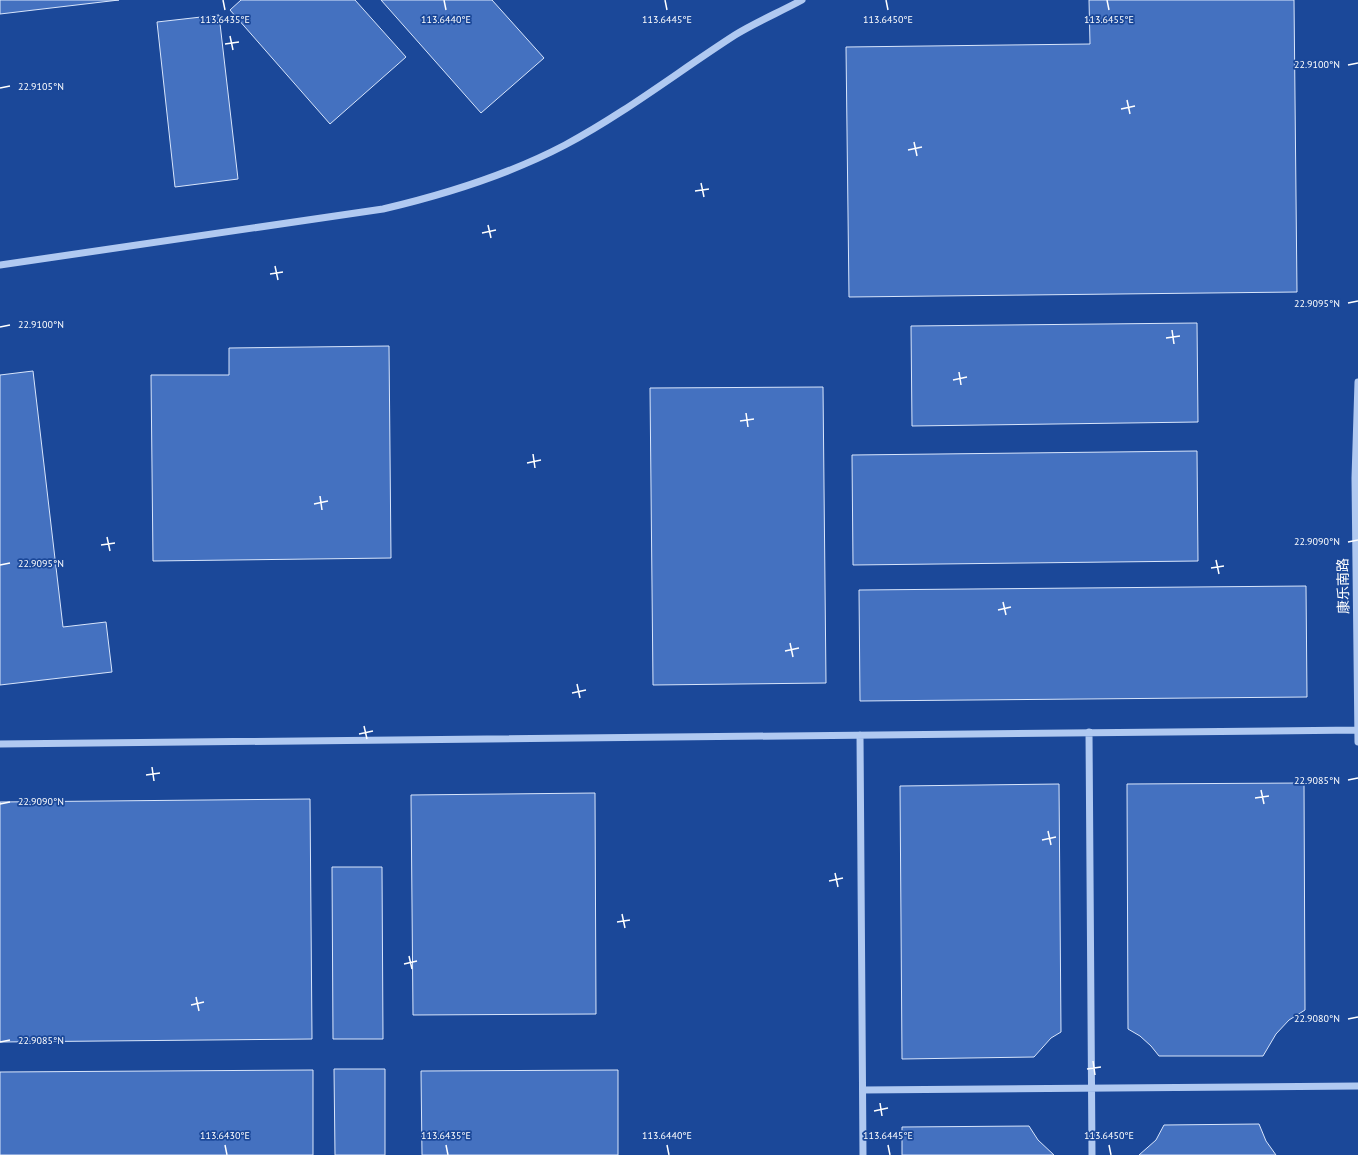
<svg xmlns="http://www.w3.org/2000/svg" width="1358" height="1155" font-family="'PT Sans','Noto Sans SC',sans-serif">
<style>
.building{fill:#4471c0;stroke:#d8e5fb}
.lines{fill:none;stroke-linecap:round;stroke-linejoin:round}
.minor{stroke:#b0c9f1;stroke-width:7}
.ticks{fill:none;stroke:#fff;stroke-width:1.5}
.labels{text-anchor:middle;stroke-width:3.5;stroke-linejoin:round;paint-order:stroke}
.street-label{font-size:14px;fill:#fff;stroke:#1b4899}
.ticks-label{font-size:10px;text-anchor:middle;fill:#fff;stroke:#1b4899;stroke-width:3.5;stroke-linejoin:round;paint-order:stroke}
</style>
<rect width="100%" height="100%" fill="#1b4899"/>
<path class="building" d="M0,0H119L0,14Z
M241,0H355L406,57L330,124L230,10Z
M381,0H492L544,58L481,113Z
M1089,0H1294L1297,292L849,297L846,47L1090,44Z
M219,15L238,179L175,187L157,22Z
M1197,323L1198,422L912,426L911,326Z
M389,346L391,558L153,561L151,375H229V348Z
M33,371L63,627L106,622L112,672L0,685V375Z
M823,387L826,683L653,685L650,388Z
M1197,451L1198,561L853,565L852,455Z
M1306,586L1307,697L860,701L859,590Z
M1304,783L1305,1010L1289,1020L1276,1034L1263,1056H1159L1151,1046L1140,1036L1128,1029L1127,784Z
M1059,784L1061,1032L1051,1038L1034,1057L902,1059L900,786Z
M595,793L596,1014L413,1015L411,795Z
M310,799L312,1039L0,1042V802Z
M332,867H382L383,1039H333Z
M334,1069H385V1155H335Z
M313,1070V1155H0V1072Z
M618,1070V1155H422L421,1071Z
M1259,1124L1266,1141L1276,1155H1139L1156,1140L1164,1125Z
M1029,1126L1038,1140L1054,1155H902V1127Z"/>
<g class="lines">
<path class="minor" d="M0,265L383,209C447,194 508,175 565,145C625,113 679,71 735,35C756,22 780,12 802,0
M1358,382L1355,478L1358,742
M1089,732L1092,1155
M860,735L863,1155
M0,744L1358,730
M863,1090L1358,1086"/>
</g>
<path class="ticks" d="M223,0L225,10M444,0L446,10M665,0L667,10M886,0L888,10M1107,0L1109,10M230,36L233,50M225,44L239,42M1348,65L1358,63M0,88L10,86M1127,100L1130,114M1121,109L1135,106M914,142L917,156M908,150L922,147M701,183L704,197M695,191L709,189M488,225L491,238M482,233L496,230M275,266L278,280M270,274L283,272M1348,303L1358,301M0,327L10,325M1172,330L1174,344M1166,338L1180,336M959,372L961,385M953,380L967,377M746,413L748,427M740,421L754,419M533,454L535,468M527,463L541,460M320,496L322,510M314,504L328,501M107,537L110,551M1348,542L1358,540M101,545L115,543M1216,560L1219,574M0,565L10,563M1211,568L1224,566M1003,602L1006,615M998,610L1011,607M790,643L793,657M785,651L799,648M577,684L580,698M572,693L586,690M364,726L367,739M359,734L373,731M152,767L154,781M146,775L160,773M1348,780L1358,778M1261,790L1264,804M1255,798L1269,796M0,804L10,802M1048,831L1051,845M1042,840L1056,837M835,873L838,887M829,881L843,878M622,914L625,928M617,922L630,920M409,956L412,969M404,964L417,961M196,997L199,1011M191,1005L204,1002M1348,1019L1358,1017M0,1042L10,1040M1093,1061L1095,1075M1087,1069L1101,1067M880,1103L882,1116M874,1111L888,1108M225,1145L227,1155M446,1145L448,1155M667,1145L669,1155M888,1145L890,1155M1109,1145L1111,1155"/>
<g class="labels">
<g class="street-label">
<text transform="translate(1343 586) rotate(-91)" y="5">康乐南路</text>
</g>
</g>
<g class="ticks-label">
<text x="225" y="23">113.6435°E</text>
<text x="446" y="23">113.6440°E</text>
<text x="667" y="23">113.6445°E</text>
<text x="888" y="23">113.6450°E</text>
<text x="1109" y="23">113.6455°E</text>
<text x="1317" y="68">22.9100°N</text>
<text x="41" y="90">22.9105°N</text>
<text x="1317" y="307">22.9095°N</text>
<text x="41" y="328">22.9100°N</text>
<text x="1317" y="545">22.9090°N</text>
<text x="41" y="567">22.9095°N</text>
<text x="1317" y="784">22.9085°N</text>
<text x="41" y="805">22.9090°N</text>
<text x="1317" y="1022">22.9080°N</text>
<text x="41" y="1044">22.9085°N</text>
<text x="225" y="1139">113.6430°E</text>
<text x="446" y="1139">113.6435°E</text>
<text x="667" y="1139">113.6440°E</text>
<text x="888" y="1139">113.6445°E</text>
<text x="1109" y="1139">113.6450°E</text>
</g>
</svg>
